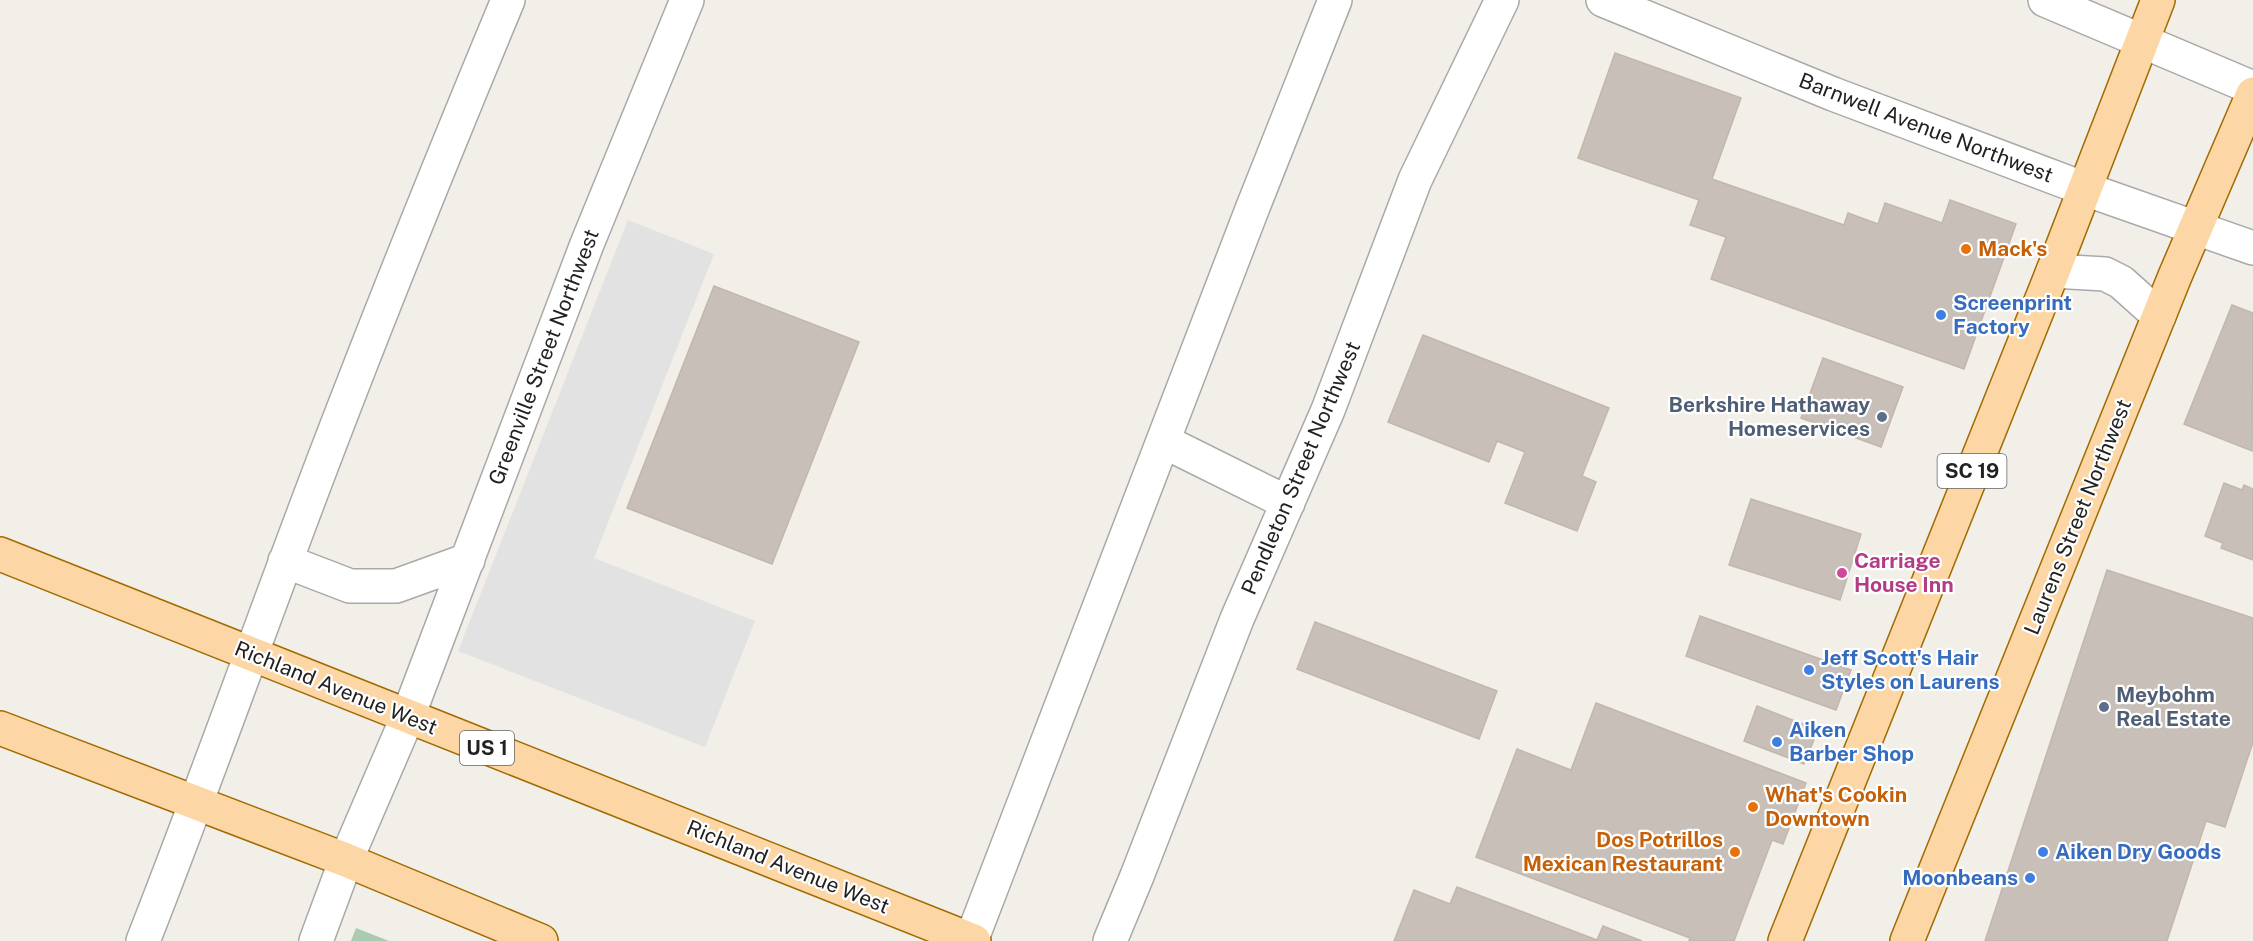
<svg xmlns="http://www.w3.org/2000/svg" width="2253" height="941" font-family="'Public Sans',sans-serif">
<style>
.cemetery{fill:#aacbaf}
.parking{fill:#e2e2e2}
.building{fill:#c7bfb8;stroke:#c4b6ab;stroke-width:1.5}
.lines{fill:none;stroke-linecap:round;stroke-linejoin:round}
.minor-casing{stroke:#a9a9a9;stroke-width:36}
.major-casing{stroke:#a06b00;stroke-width:36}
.minor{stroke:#fff;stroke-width:33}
.major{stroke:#fcd6a4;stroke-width:33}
.food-dot{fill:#e8710a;stroke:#fff;stroke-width:2}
.shop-dot{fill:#3f7fe0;stroke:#fff;stroke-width:2}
.service-dot{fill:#5c6f8a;stroke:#fff;stroke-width:2}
.hotel-dot{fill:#d1479c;stroke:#fff;stroke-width:2}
.labels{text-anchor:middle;stroke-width:4.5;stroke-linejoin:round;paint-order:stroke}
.shield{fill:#fff;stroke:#646464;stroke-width:1.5}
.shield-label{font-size:20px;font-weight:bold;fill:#222}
.street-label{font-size:21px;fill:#222;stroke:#fff}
.food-label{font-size:21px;font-weight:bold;fill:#c56008;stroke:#fff;text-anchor:start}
.shop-label{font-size:21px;font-weight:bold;fill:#366cbe;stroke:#fff;text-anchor:start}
.service-label{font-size:21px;font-weight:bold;fill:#4e5e75;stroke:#fff;text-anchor:end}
.hotel-label{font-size:21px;font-weight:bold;fill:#b23c85;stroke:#fff;text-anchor:start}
</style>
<rect width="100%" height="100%" fill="#f2efe9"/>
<path class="cemetery" d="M356,928L389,941H351Z"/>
<path class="parking" d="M628,220L714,254L594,558L755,621L705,747L458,651Z"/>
<path class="building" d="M1615,53L1741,98L1712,179L1844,225L1848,213L1878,224L1885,203L1942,223L1950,200L2016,224L1964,369L1711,279L1726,237L1690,225L1699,200L1578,158Z
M714,286L859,342L772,564L627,508Z
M2232,305L2253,313L2252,451L2184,424Z
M1423,335L1609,408L1582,476L1596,482L1577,531L1505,503L1525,452L1497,441L1489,462L1388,422Z
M1823,358L1903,387L1881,447L1801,418Z
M2224,483L2242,490L2244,485L2253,489V560L2221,548L2223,543L2205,536Z
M1751,499L1861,534L1840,600L1729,565Z
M2107,570L2253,618V742L2225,827L2206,821L2167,941H1985Z
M1700,616L1851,670L1836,710L1686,656Z
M1315,622L1497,691L1479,739L1297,669Z
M1596,703L1806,783L1783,844L1772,840L1734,941H1689L1690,938L1476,857L1517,749L1571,770Z
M1757,706L1818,730L1804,764L1744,741Z
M1457,887L1597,940L1603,926L1642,941H1394L1414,890L1450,904Z"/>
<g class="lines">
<defs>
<path id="minor" d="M1603,0L1833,94L2085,189L2253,248
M2045,0L2253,88
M2053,271L2105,274L2121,282L2159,316
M1163,441L1288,503
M285,561L350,586H396L468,560
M143,941C210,771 270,599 336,428C391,285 449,142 508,0
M316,941L346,860L408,716L587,244L687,0
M971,941L1251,212L1335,0
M1110,941L1137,876L1237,619L1328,410L1415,180L1502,0"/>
<path id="major" d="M0,554L974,941
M0,728L346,860L541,941
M1785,941L2053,271L2158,0
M1907,941L2175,276L2253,94"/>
</defs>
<use href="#minor" class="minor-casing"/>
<use href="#major" class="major-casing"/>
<use href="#minor" class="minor"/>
<use href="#major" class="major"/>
</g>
<g class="food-dot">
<circle cx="1966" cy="249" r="6"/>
<circle cx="1753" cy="807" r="6"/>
<circle cx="1735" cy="852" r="6"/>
</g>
<g class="shop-dot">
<circle cx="1941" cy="315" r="6"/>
<circle cx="1809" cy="670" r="6"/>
<circle cx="1777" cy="742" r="6"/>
<circle cx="2043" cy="852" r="6"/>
<circle cx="2030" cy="878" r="6"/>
</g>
<g class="service-dot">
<circle cx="1882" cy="417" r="6"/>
<circle cx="2104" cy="707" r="6"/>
</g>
<circle class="hotel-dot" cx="1842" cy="573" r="6"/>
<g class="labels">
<g class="shield">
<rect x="1937.5" y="454" width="69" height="34" rx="4.5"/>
<rect x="460" y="731" width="54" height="34" rx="4.5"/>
</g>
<g class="shield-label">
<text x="1972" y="478">SC 19</text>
<text x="487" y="755">US 1</text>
</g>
<g class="street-label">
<text transform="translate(1926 128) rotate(21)" y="7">Barnwell Avenue Northwest</text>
<text transform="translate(544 357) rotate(-69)" y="7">Greenville Street Northwest</text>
<text transform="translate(1301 468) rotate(-67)" y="7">Pendleton Street Northwest</text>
<text transform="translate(2078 517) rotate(-68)" y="7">Laurens Street Northwest</text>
<text transform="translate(336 688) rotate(22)" y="7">Richland Avenue West</text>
<text transform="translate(788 867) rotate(22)" y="7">Richland Avenue West</text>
</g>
<g class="food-label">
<text x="1978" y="256">Mack's</text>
<text x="1765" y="802">What's Cookin<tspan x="1765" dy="24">Downtown</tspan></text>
<text x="1723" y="847" text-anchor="end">Dos Potrillos<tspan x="1723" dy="24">Mexican Restaurant</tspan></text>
</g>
<g class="shop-label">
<text x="1953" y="310">Screenprint<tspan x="1953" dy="24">Factory</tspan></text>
<text x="1821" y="665">Jeff Scott's Hair<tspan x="1821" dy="24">Styles on Laurens</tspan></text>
<text x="1789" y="737">Aiken<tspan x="1789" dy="24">Barber Shop</tspan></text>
<text x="2055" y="859">Aiken Dry Goods</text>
<text x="2018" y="885" text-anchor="end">Moonbeans</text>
</g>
<g class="service-label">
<text x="1870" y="412">Berkshire Hathaway<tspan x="1870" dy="24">Homeservices</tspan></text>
<text x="2116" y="702" text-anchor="start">Meybohm<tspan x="2116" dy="24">Real Estate</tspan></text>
</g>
<g class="hotel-label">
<text x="1854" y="568">Carriage<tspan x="1854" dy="24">House Inn</tspan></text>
</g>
</g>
</svg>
